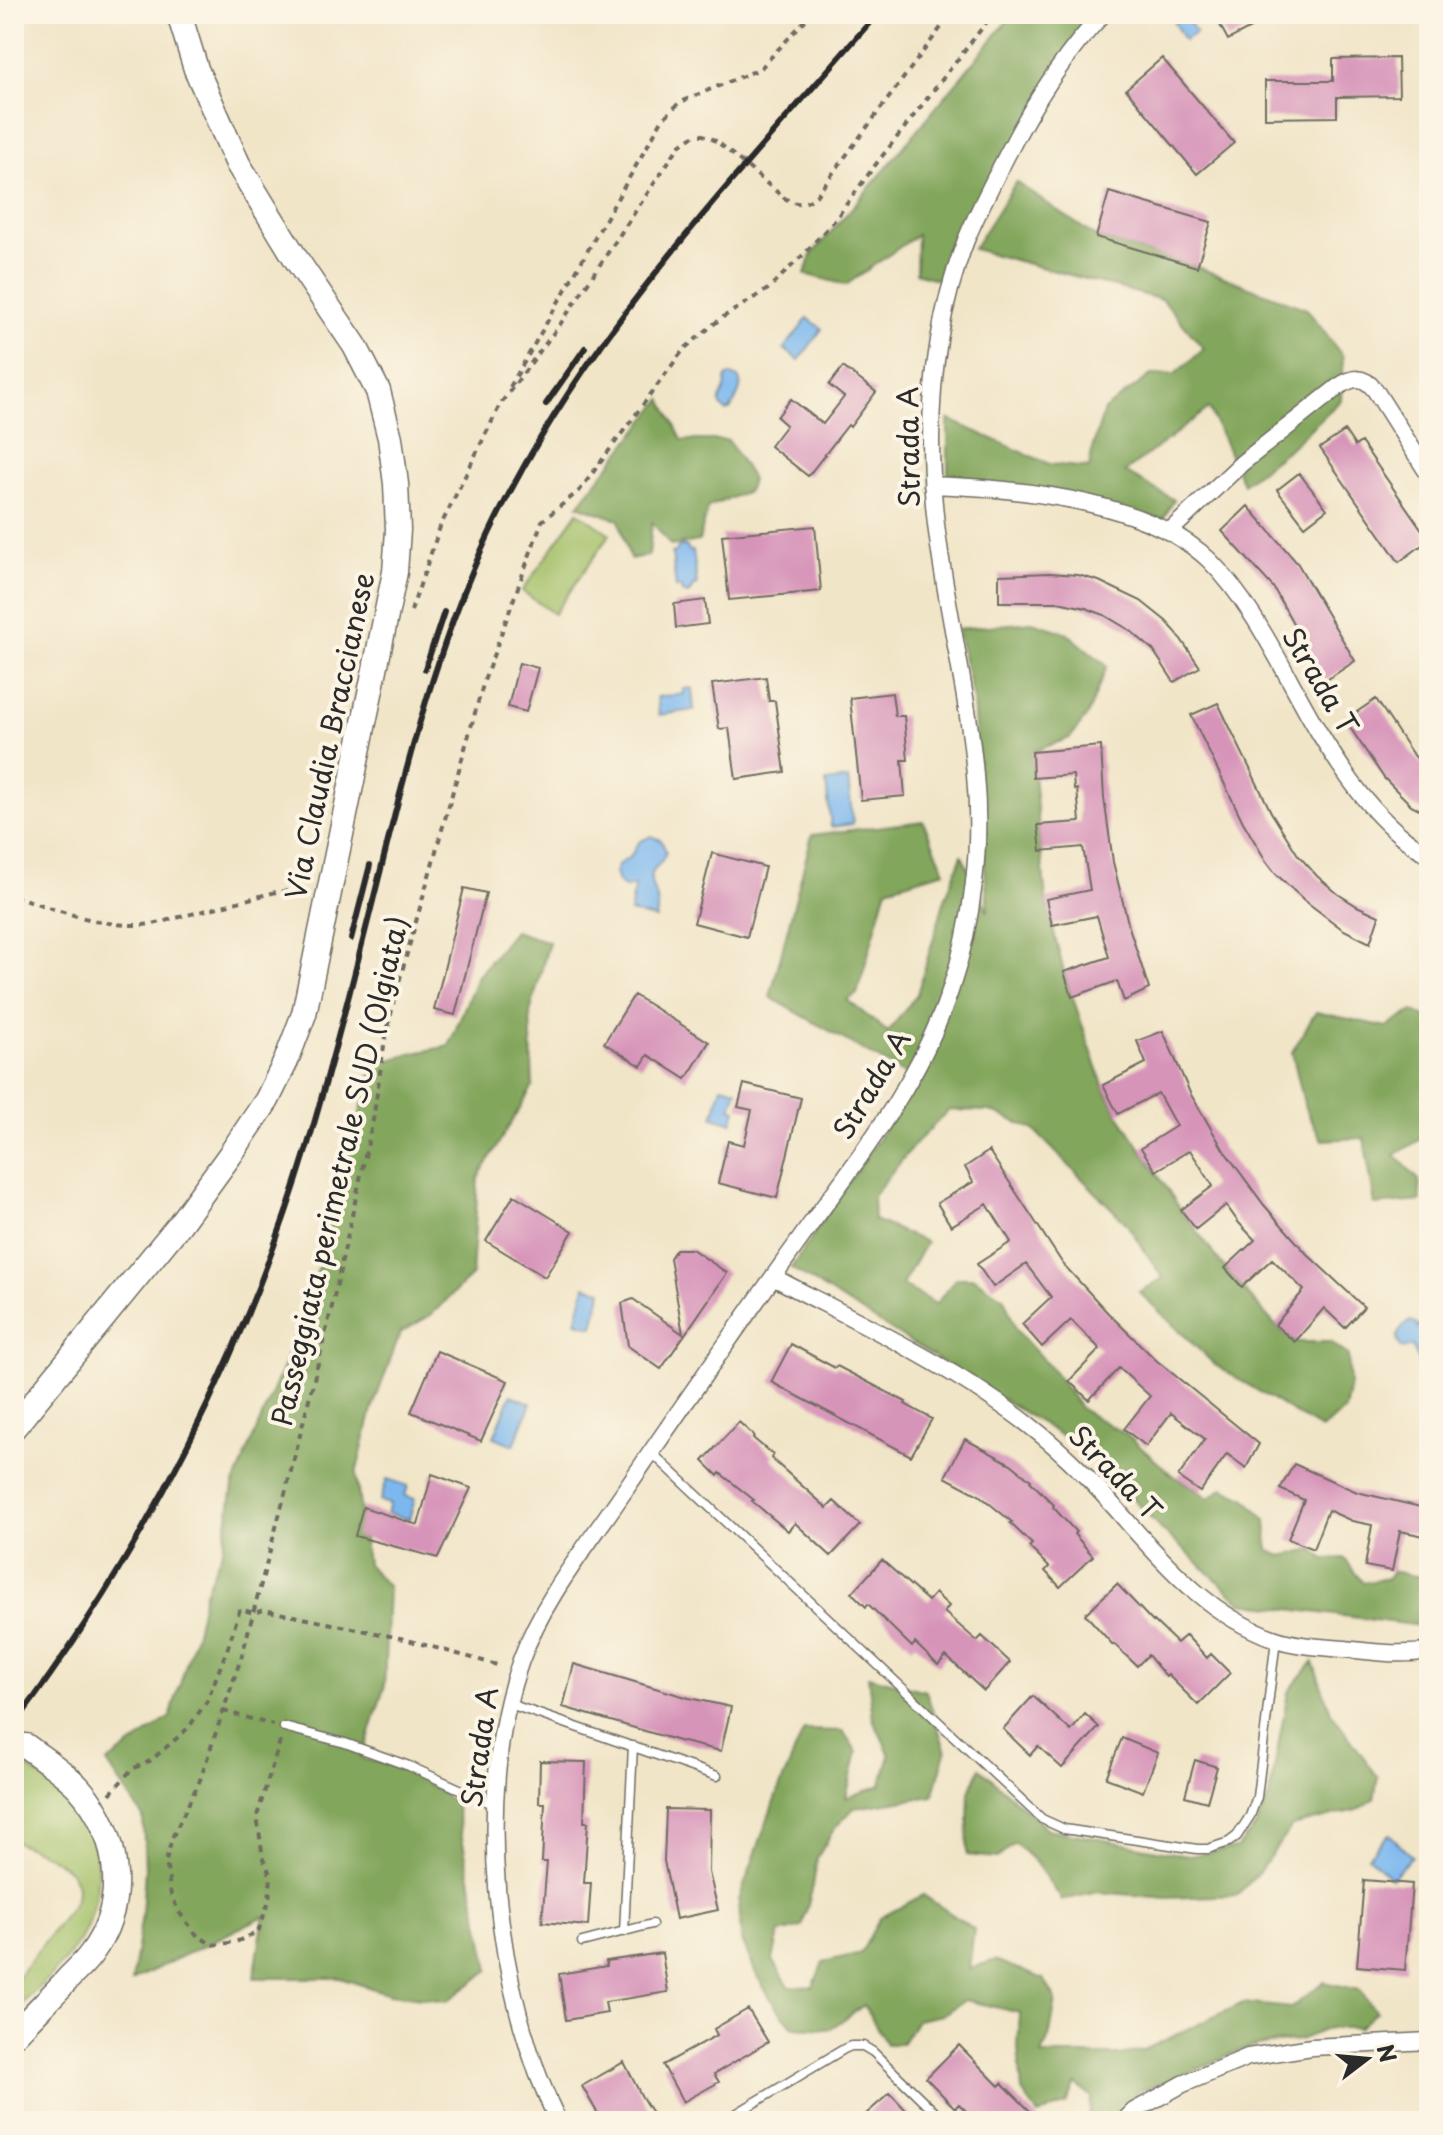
<svg xmlns="http://www.w3.org/2000/svg" width="1443" height="2135" font-family="'Playpen Sans',sans-serif">
<style>
.green{fill:#a3c068;stroke:#67764a;stroke-width:2}
.forest{fill:#82a65c;stroke:#566844;stroke-width:2}
.water{fill:#7cb8ef;stroke:#54728d;stroke-width:2}
.building{fill:#d794b9}
.lines{fill:none;stroke-linecap:round;stroke-linejoin:round}
.lane-casing{stroke:#706c62;stroke-width:11}
.street-casing{stroke:#706c62;stroke-width:19}
.secondary-casing{stroke:#706c62;stroke-width:27}
.path{stroke:#706c62;stroke-width:4;stroke-dasharray:6 6;stroke-linecap:butt}
.lane{stroke:#fff;stroke-width:8}
.street{stroke:#fff;stroke-width:16}
.secondary{stroke:#fff;stroke-width:24}
.rail{stroke:#2b2b2b;stroke-width:6}
.path-bridge{stroke:#706c62;stroke-width:4;stroke-dasharray:6 6;stroke-linecap:butt}
.labels{text-anchor:middle;stroke-width:8;stroke-linejoin:round;paint-order:stroke}
.street-label{font-size:28px;fill:#2b2b2b;stroke:#fcf5e5}
</style>
<rect width="100%" height="100%" fill="#fcf5e5"/>
<filter id="ink" filterUnits="userSpaceOnUse"><feTurbulence type="fractalNoise" baseFrequency=".0125" numOctaves="2"/><feDisplacementMap in="SourceGraphic" scale="16" xChannelSelector="R" yChannelSelector="G"/><feConvolveMatrix kernelMatrix="1 2 1 2 8 2 1 2 1" color-interpolation-filters="sRGB"/></filter>
<filter id="wash" filterUnits="userSpaceOnUse"><feTurbulence type="fractalNoise" baseFrequency=".006" numOctaves="4" result="noise"/><feDisplacementMap in="SourceGraphic" scale="32" xChannelSelector="R" yChannelSelector="G"/><feGaussianBlur stdDeviation="1.8" result="paint"/><feColorMatrix in="noise" values="0 0 0 0 0 0 0 0 0 0 0 0 0 0 0 0 0 1.4 0 .05"/><feComposite in="paint" operator="in"/></filter>
<g filter="url(#wash)">
<rect width="100%" height="100%" fill="#f1e5c8"/>
<path class="green" d="M578,512L610,534L554,614L522,591Z
M25,1766C46,1780 66,1795 80,1816C107,1856 101,1911 74,1949C57,1972 34,1992 14,2012V1982L74,1903C90,1866 39,1853 14,1841V1780Z"/>
<path class="forest" d="M1013,14H1096L939,280L916,273L917,235L846,285L805,274L812,254L882,173Z
M1016,182L1096,237L1197,267L1307,309L1343,357L1341,400L1291,447L1243,484L1209,408L1125,472L1174,500L1164,518L1134,517L948,481V419L1049,464L1089,468L1093,446L1104,410L1151,375L1175,374L1204,349L1163,300L973,249Z
M662,399L682,440H728L752,479L748,491L708,507L699,541L671,546L652,522L649,555L630,559L619,520L578,505Z
M1032,622L1067,633L1107,666L1087,716L1070,738L1032,752L1041,851L1046,899L1052,925L1064,972L1103,1085L1118,1114L1181,1210L1225,1268L1275,1325L1295,1342H1330L1348,1355L1350,1384L1345,1410L1321,1429L1215,1365L1139,1292L1163,1278L1126,1223L1033,1129L990,1111L949,1110L914,1145L873,1196L874,1220L926,1242L902,1285L936,1304L956,1278H974L1004,1298L1017,1331L1055,1373L1081,1409L1127,1435L1171,1474L1209,1498L1223,1488L1245,1498L1266,1520L1268,1550L1281,1556L1313,1549L1324,1559L1344,1558L1363,1583L1388,1578L1392,1571L1414,1576L1429,1575V1627L1242,1603L1163,1531L1089,1453L791,1268L917,1081L770,997L812,835L923,821L945,871L887,888L857,994L847,1000L888,1032L917,994L945,899L962,855L988,912L973,699L957,629Z
M514,931L549,942L530,1013L533,1086L478,1178L472,1275L431,1315L400,1333L371,1413L356,1474L367,1564L388,1587L384,1688L362,1759L406,1768L455,1803L489,1970L447,2001L390,1994L340,1978H254L264,1916L132,1981L142,1914L145,1869L143,1817L107,1763L170,1717L197,1628L204,1594L223,1549L233,1486L307,1310L373,1065L414,1053L449,1046L477,977Z
M1413,1011L1429,1018V1134L1395,1155L1419,1180L1421,1201L1375,1205L1364,1138L1322,1140L1305,1108L1292,1052L1316,1012L1387,1027Z
M1313,1662L1331,1712L1378,1777L1374,1799L1357,1810L1292,1826L1258,1873L1238,1895L1166,1898L1099,1892L1062,1900L1035,1862L1015,1843L998,1858L967,1855L969,1792L980,1768L1047,1829L1189,1856L1237,1848L1255,1827L1269,1797L1288,1692Z
M868,1676L926,1691L946,1752L933,1796L854,1808L834,1829L817,1858L813,1886L802,1927L779,1933L773,1960L789,1986L813,1987L823,1962L861,1953L880,1918L923,1895L974,1929L969,1969L995,1960L1044,1979L1056,2000L1050,2034L1042,2055H1121L1144,2050L1243,2003L1291,2008L1324,1982L1360,1990L1376,2012L1358,2028H1329L1299,2040L1256,2046L1230,2054L1201,2068L1138,2091L1112,2121H1089L1091,2097L1076,2084L1067,2104L1038,2115L1022,2091L1018,2048L1020,2013L965,2000L942,2015L917,2020L902,2044H886L864,2005L830,2029L793,2027L776,2007L757,1976L741,1938L739,1900L776,1796L804,1730L843,1731L857,1752L846,1798L881,1785L890,1755L873,1719Z"/>
<path class="water" d="M1169,14H1185L1196,33L1184,40Z
M808,318L822,329L799,360L784,349Z
M730,375C750,378 736,399 730,410L726,411C715,401 721,399 725,388C726,384 726,381 726,377Z
M682,546L687,547L689,551H693L697,585L692,587L691,592L687,594L682,592L680,587L676,588L672,553L676,552L678,547Z
M692,688L694,710L659,715L657,697L684,694L683,689Z
M848,779L853,824L831,827L826,782Z
M651,836L661,840L666,851C663,866 651,866 651,879C651,887 655,892 657,899C658,906 657,913 656,919L630,912L635,886L624,888L618,882L615,873L618,865L630,857L639,842Z
M722,1086L737,1090L731,1108L736,1110L732,1123L713,1117Z
M585,1286L602,1290L593,1326L576,1322Z
M1429,1320V1376L1418,1361L1413,1346L1403,1349C1392,1339 1399,1327 1411,1321L1416,1324L1418,1328L1421,1324Z
M511,1395L531,1403L514,1445L494,1437Z
M387,1479L408,1486L405,1496L415,1499L409,1519L387,1513L390,1504L380,1501Z
M1389,1834L1412,1856L1391,1878L1368,1856Z"/>
<g id="blocks">
<path class="building" d="M1214,14H1277L1228,40Z
M1162,58L1234,143L1197,174L1126,89Z
M1398,58L1399,96L1337,97V117L1265,118V81H1333V59Z
M1109,192L1211,222L1197,267L1096,237Z
M843,367L876,392L850,427L848,425L808,476L770,446L786,425L777,417L791,399L823,424L844,397L829,385Z
M1345,431L1355,446L1361,442L1429,540L1399,562L1320,448Z
M1299,473L1327,509L1305,526L1277,490Z
M1248,506L1298,564L1355,661L1325,681L1273,587L1222,531Z
M815,526L821,591L729,600L722,535Z
M1049,573L1078,575L1099,581L1141,601L1166,621L1176,632L1200,667L1174,682L1153,650L1131,631L1104,615L1086,608L1058,602H999V575Z
M705,600L708,624L676,628L674,604Z
M519,663L538,668L526,712L508,707Z
M766,677L769,701H775L785,772L736,779L729,728L719,729L712,684Z
M892,693L895,716H904L908,760H902L905,796L861,800L850,698Z
M1376,699L1411,752L1429,772V814L1411,805L1384,778L1345,720Z
M1218,703L1271,812L1298,855L1317,876L1338,894L1357,906L1379,916L1370,943L1342,929L1304,900L1276,874L1266,861L1243,822L1191,715Z
M1101,746L1104,798L1113,862L1129,927L1149,989L1124,1001L1117,981L1072,997L1064,972L1109,957L1097,916L1052,925L1046,899L1090,890L1083,847L1041,851L1038,825L1080,822L1077,789L1074,790L1073,775L1033,778L1032,752Z
M712,853L765,867L747,937L694,923Z
M464,888L486,893L455,1015L434,1010Z
M634,995L709,1042L686,1079L648,1055L641,1066L604,1043Z
M1163,1031L1190,1093L1223,1149L1264,1205L1307,1254L1364,1307L1345,1328L1324,1308L1295,1342L1275,1325L1304,1290L1272,1259L1242,1287L1225,1268L1255,1240L1239,1223L1226,1205L1196,1229L1181,1210L1213,1186L1190,1150L1156,1171L1141,1148L1176,1126L1158,1093L1118,1114L1103,1085L1146,1063L1137,1041Z
M744,1084L801,1098L777,1198L718,1183L728,1141L744,1145L752,1110L738,1107Z
M989,1151L1063,1264L1108,1313L1156,1360L1259,1444L1246,1468L1227,1454L1200,1492L1178,1477L1205,1439L1171,1413L1146,1446L1124,1429L1150,1396L1119,1368L1089,1400L1069,1381L1100,1349L1071,1320L1042,1347L1022,1324L1051,1297L1026,1264L993,1287L977,1264L1011,1242L987,1204L951,1226L937,1203L973,1182L965,1167Z
M514,1195L573,1231L545,1277L486,1241Z
M676,1249H692L727,1273L661,1369L628,1346L622,1303L633,1299L683,1334L670,1258Z
M791,1344L835,1368L837,1366L906,1402L905,1404L932,1419L911,1456L771,1382Z
M437,1351L508,1381L481,1441L411,1412Z
M739,1422L754,1436L753,1438L773,1455L771,1458L827,1508L834,1501L860,1525L831,1556L795,1523L788,1531L752,1501L754,1500L720,1473L718,1476L703,1461Z
M965,1439L1011,1464L1031,1480L1030,1481L1054,1505L1053,1507L1076,1532L1074,1534L1093,1556L1060,1587L1045,1571L1049,1567L1029,1547L1032,1544L1010,1523L1012,1522L979,1495L945,1477Z
M1294,1464L1357,1492L1429,1509V1537L1400,1531L1392,1571L1365,1566L1372,1525L1352,1521L1328,1510L1313,1549L1288,1539L1304,1500L1280,1489Z
M432,1474L471,1488L438,1558L355,1536L363,1507L418,1525Z
M882,1560L928,1601L935,1593L949,1606L944,1612L977,1641L982,1636L1010,1662L984,1691L946,1656L938,1665L915,1643L912,1647L868,1604L866,1607L852,1593Z
M1117,1584L1153,1622L1154,1621L1177,1643L1186,1635L1207,1658L1211,1654L1230,1673L1198,1705L1168,1675L1166,1677L1148,1655L1137,1666L1114,1644L1113,1645L1085,1614Z
M574,1664L689,1698L731,1707L721,1751L679,1741L563,1707Z
M1033,1696L1071,1731L1085,1714L1099,1727L1062,1768L1038,1746L1030,1755L1003,1729Z
M1122,1738L1158,1753L1143,1792L1106,1778Z
M1195,1760L1217,1767L1207,1802L1185,1796Z
M540,1761L586,1762L584,1822H588L584,1883H591L588,1926L542,1922L547,1862H542L545,1803H539Z
M666,1809L710,1810L709,1872L718,1910L676,1919L664,1861Z
M1364,1880L1412,1884L1405,1970L1357,1966Z
M662,1953L668,1992L605,2002L607,2013L566,2020L559,1974L607,1966L606,1961Z
M748,2009L768,2042L714,2074L719,2082L683,2102L663,2065L717,2035L714,2029Z
M959,2045L999,2086L1002,2083L1040,2121H976L959,2104L955,2108L926,2078Z
M624,2062L642,2097L657,2121H602L582,2086Z
M890,2093L916,2121H858Z"/>
</g>
</g>
<g filter="url(#ink)">
<use href="#blocks" fill-opacity="0" stroke="#706c62" stroke-width="2"/>
<g class="lines">
<defs>
<path id="lane" d="M651,1452L1042,1819L1064,1829L1197,1849H1208L1229,1842L1237,1836L1250,1816L1257,1797L1276,1639
M507,1703L717,1776
M284,1727L345,1743L409,1766L495,1805
M624,1932L633,1746
M582,1942L652,1924
M724,2121L844,2049L851,2046H863L873,2052L944,2121"/>
<path id="street" d="M932,485C1015,488 1147,500 1209,560C1255,605 1287,679 1320,734C1348,780 1381,828 1429,855
M1170,531L1242,463L1338,387C1353,377 1363,375 1375,390L1429,475
M773,1277C860,1323 951,1365 1029,1425C1068,1455 1101,1491 1132,1527C1173,1573 1214,1617 1273,1638C1295,1646 1321,1647 1345,1649C1373,1652 1401,1656 1429,1651
M558,2121C495,1993 472,1796 521,1660C543,1599 587,1546 623,1493C684,1404 745,1316 808,1228C862,1154 920,1080 950,991C973,923 982,847 975,775C968,691 946,608 936,524C925,428 931,331 966,240C978,211 992,184 1006,157C1032,105 1063,56 1103,14
M1124,2121L1134,2111L1183,2084L1248,2057L1312,2047L1429,2041"/>
<path id="secondary" d="M14,1427L179,1225L230,1155L267,1100L286,1061L304,1014L395,572L398,530L396,484L390,438L378,391L355,346L296,259L238,164L196,69L179,14
M14,2035C31,2017 49,1999 66,1981C74,1972 84,1964 91,1954C129,1903 120,1834 79,1788C64,1772 43,1759 26,1746"/>
</defs>
<use href="#lane" class="lane-casing"/>
<use href="#street" class="street-casing"/>
<use href="#secondary" class="secondary-casing"/>
<path class="path" d="M783,197C795,205 804,206 816,196L951,14
M510,387L662,120L677,105L687,99L760,69L811,14
M411,611L440,527L501,403L561,323L679,146C696,132 702,131 720,144
M14,896C59,910 105,930 153,924L276,892L307,890
M223,1711L273,1725
M280,1741L257,1816L263,1859L271,1876L269,1901L258,1932L236,1942L212,1945L196,1934L179,1912L171,1895L166,1861L172,1838L200,1780L242,1655L290,1475L331,1311L373,1120L384,1046L395,996L484,681L542,521L580,490L684,349L720,319L768,289L802,256L835,220L873,168L993,14
M110,1794L132,1769L150,1761L177,1738L189,1727L207,1701L228,1647L240,1609L254,1613L264,1610L400,1638L501,1666"/>
<use href="#lane" class="lane"/>
<use href="#street" class="street"/>
<use href="#secondary" class="secondary"/>
<path class="rail" d="M546,404L585,348
M425,669L444,612
M351,939L370,865
M14,1725C145,1550 245,1353 308,1144C336,1051 359,956 383,861C407,764 433,665 472,572C562,357 726,189 877,14"/>
<path class="path-bridge" d="M720,144L783,197"/>
</g>
</g>
<g class="labels">
<g class="street-label">
<text transform="translate(909 447) rotate(-91)" y="10">Strada A</text>
<text transform="translate(1320 681) rotate(59)" y="10">Strada T</text>
<text transform="translate(330 736) rotate(-78)" y="10">Via Claudia Braccianese</text>
<text transform="translate(872 1085) rotate(-59)" y="10">Strada A</text>
<text transform="translate(340 1171) rotate(-77)" y="10">Passeggiata perimetrale SUD (Olgiata)</text>
<text transform="translate(1115 1473) rotate(46)" y="10">Strada T</text>
<text transform="translate(480 1747) rotate(-82)" y="10">Strada A</text>
</g>
</g>
<rect width="1443" height="2135" fill="none" stroke="#fcf5e5" stroke-width="48"/>
<g transform="translate(1367 2059) rotate(74)" stroke="#fcf5e5" stroke-width="6" paint-order="stroke">
<path d="M0-6L14 30L0 20L-14 30Z" fill="#2b2b2b"/>
<text y="-12" font-size="22" font-weight="bold" text-anchor="middle" fill="#2b2b2b">N</text>
</g>
</svg>
